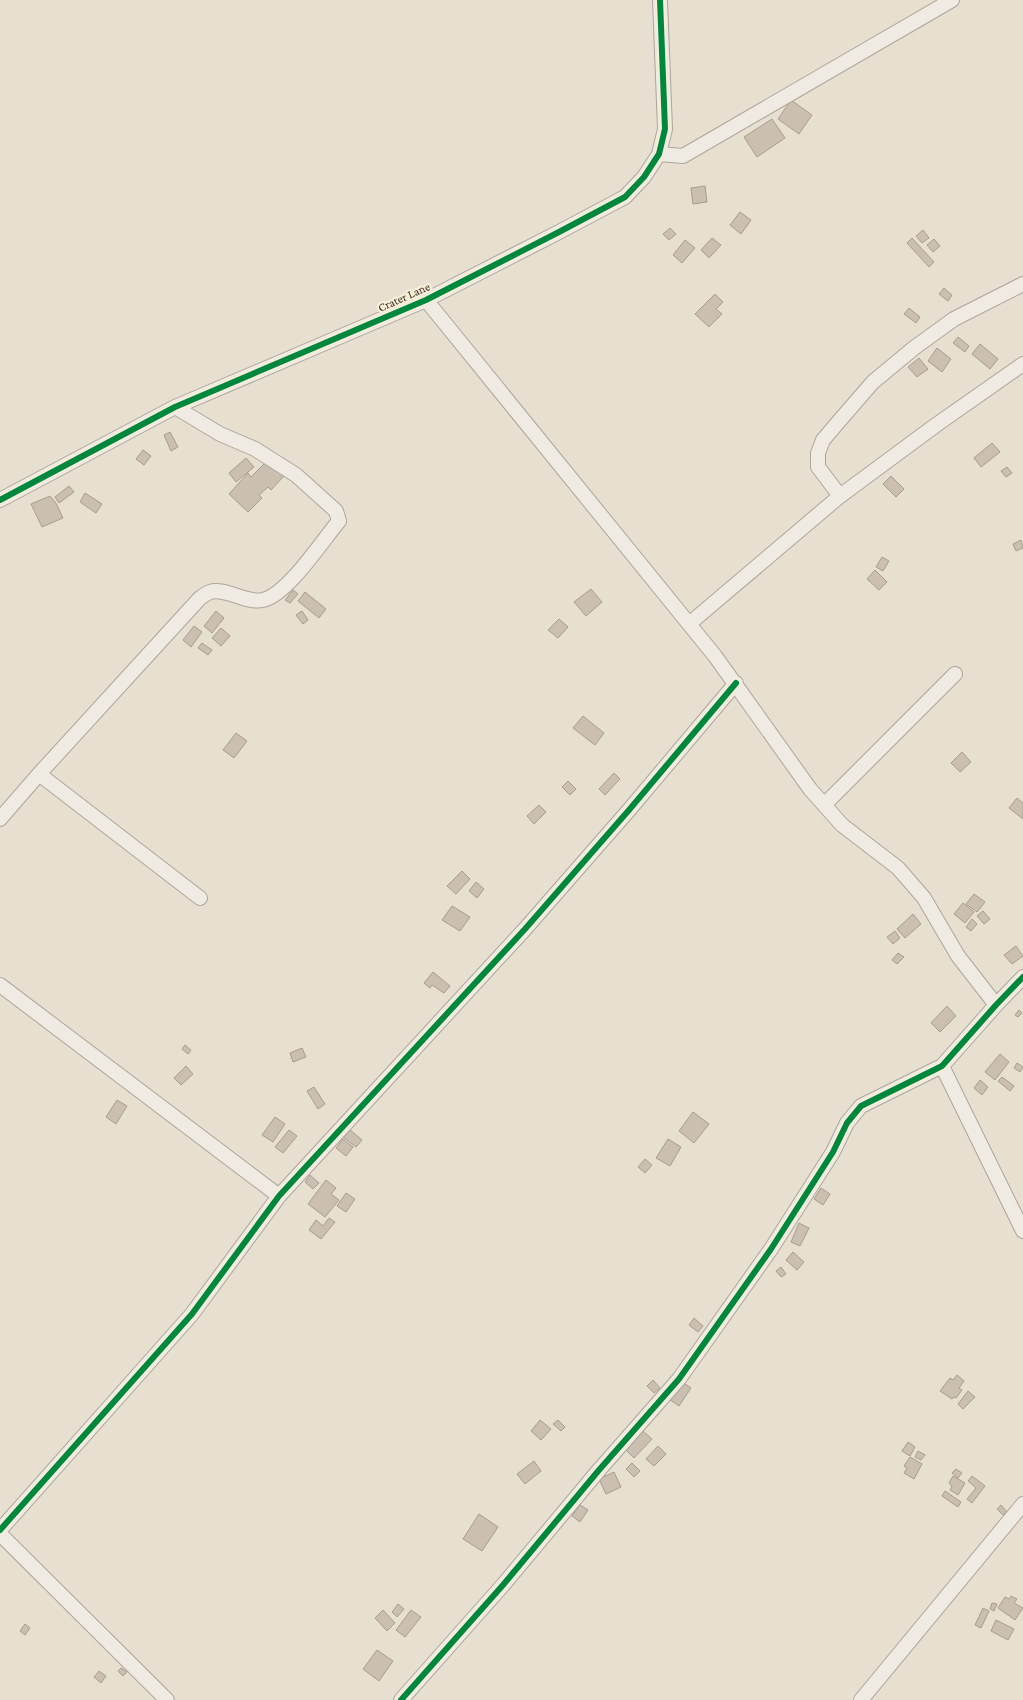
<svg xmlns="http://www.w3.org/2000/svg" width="1023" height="1700" font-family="'Crimson Pro',serif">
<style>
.building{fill:#cbbfb2;stroke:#a89c90}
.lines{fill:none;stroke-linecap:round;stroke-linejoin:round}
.minor-casing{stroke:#ada599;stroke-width:16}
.minor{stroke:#efebe3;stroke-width:14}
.cycleway-casing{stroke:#f7eed8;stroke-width:9}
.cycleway{stroke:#00873e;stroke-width:6}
.labels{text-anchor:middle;stroke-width:4.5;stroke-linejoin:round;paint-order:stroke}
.street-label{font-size:12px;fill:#3d2e20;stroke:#f7eed8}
</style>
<rect width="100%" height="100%" fill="#e7e0d1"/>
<path class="building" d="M791,100L812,115L799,134L778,119Z
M772,119L785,138L757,157L744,137Z
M705,186L707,202L693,204L691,188Z
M740,212L751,220L741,234L730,225Z
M670,228L676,234L669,240L663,234Z
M923,230L929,238L922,243L916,236Z
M712,238L721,245L709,258L701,250Z
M912,238L934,262L929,267L907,243Z
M934,239L940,246L933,252L927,245Z
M685,240L695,248L682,263L673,255Z
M944,288L952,295L948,301L939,294Z
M715,294L723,302L716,309L722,314L709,327L695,314Z
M909,308L920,317L916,323L904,314Z
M958,337L969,346L965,352L953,343Z
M980,344L998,359L990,369L972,354Z
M937,348L951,359L942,372L928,361Z
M919,358L928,369L917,377L908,367Z
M170,432L178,447L171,451L164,435Z
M992,443L1000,452L981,467L974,458Z
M143,450L151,456L144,465L136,459Z
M246,458L254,467L236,482L229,473Z
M269,459L285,475L271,490L268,487L259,495L262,498L248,512L229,494L248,473L251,477Z
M1007,467L1012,473L1006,477L1001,471Z
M891,476L904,489L896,497L883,484Z
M69,486L74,492L59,503L55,497Z
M85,493L102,504L96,513L80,502Z
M50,496L56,503L63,518L42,527L31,504Z
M1021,540L1023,548L1016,551L1013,544Z
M882,557L889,561L883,571L876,567Z
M875,570L887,582L879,590L867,579Z
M591,589L602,602L586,616L574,602Z
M293,590L298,594L290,603L285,600Z
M305,592L326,609L319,618L298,601Z
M216,611L224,618L212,633L204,626Z
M302,611L308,620L303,624L296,615Z
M559,619L568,627L558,638L548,630Z
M194,626L202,632L191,647L183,640Z
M221,628L230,636L221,646L212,638Z
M202,643L212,650L208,655L198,648Z
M583,716L604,733L595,745L573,728Z
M236,733L247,741L234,758L223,750Z
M962,752L971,762L960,772L951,763Z
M614,773L620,779L605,795L599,789Z
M568,781L576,789L570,795L562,787Z
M1017,798L1023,803V819L1009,808Z
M539,805L546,812L534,824L527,816Z
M462,871L470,879L456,894L447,886Z
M476,882L484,889L477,898L469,891Z
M974,894L985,902L977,912L966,904Z
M963,903L974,912L965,923L954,914Z
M452,906L470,917L460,931L442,920Z
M983,911L990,919L984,924L977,916Z
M913,914L921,924L905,938L897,929Z
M972,919L977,924L971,931L966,927Z
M895,931L900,938L893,944L887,937Z
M1016,946L1023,956L1012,964L1004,955Z
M898,953L904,957L897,964L892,960Z
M433,972L450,986L444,993L432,985L430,988L424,983Z
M947,1006L956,1016L940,1032L931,1023Z
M1019,1010L1022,1013L1018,1017L1015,1015Z
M185,1045L191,1050L188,1054L182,1049Z
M302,1048L306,1057L293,1062L290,1053Z
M1000,1054L1009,1062L995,1080L985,1072Z
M1017,1063L1023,1067L1020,1072L1014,1068Z
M186,1066L193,1074L181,1085L174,1078Z
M1002,1077L1014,1086L1010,1091L998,1081Z
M980,1080L988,1087L982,1095L974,1088Z
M314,1087L325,1104L318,1109L307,1091Z
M117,1100L127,1106L116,1124L106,1117Z
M693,1112L709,1124L694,1143L679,1131Z
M275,1117L285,1124L273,1142L262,1135Z
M349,1129L362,1140L356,1147L343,1137Z
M289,1130L297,1136L283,1153L275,1147Z
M343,1139L353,1147L346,1156L336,1148Z
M668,1139L681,1147L670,1166L656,1158Z
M645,1159L652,1165L645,1173L638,1167Z
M310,1175L319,1183L313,1189L305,1182Z
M326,1180L336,1188L331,1194L339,1200L325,1217L308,1204Z
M821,1188L830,1194L823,1205L814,1199Z
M346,1193L355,1199L346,1212L337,1206Z
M329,1218L335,1222L321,1239L309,1230L316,1220L323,1226Z
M799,1223L809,1228L800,1246L791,1242Z
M793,1252L804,1262L797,1270L786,1260Z
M781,1267L786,1274L781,1277L776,1271Z
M694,1318L703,1326L698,1332L689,1325Z
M957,1375L964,1381L959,1388L962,1390L956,1398L954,1397L952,1399L940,1391L950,1378L953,1380Z
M653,1380L660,1388L654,1393L647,1386Z
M681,1381L691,1388L679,1406L669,1399Z
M968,1391L975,1397L963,1409L958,1404Z
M540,1420L551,1429L541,1440L531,1431Z
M558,1420L565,1427L561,1431L553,1424Z
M643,1431L652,1439L634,1458L626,1450Z
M908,1442L915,1447L910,1456L902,1451Z
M658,1446L666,1454L654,1466L646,1459Z
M918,1451L925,1455L921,1460L915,1457Z
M910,1457L922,1464L914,1479L904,1473L907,1468L904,1466Z
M534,1461L541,1471L525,1484L517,1474Z
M632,1463L640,1471L634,1477L626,1469Z
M956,1469L962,1473L958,1478L952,1473Z
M614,1472L621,1487L606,1494L599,1479Z
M953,1476L965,1483L958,1495L950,1490L952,1486L949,1483Z
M972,1476L985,1486L972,1503L967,1499L976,1488L968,1481Z
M945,1491L961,1502L958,1507L942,1496Z
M580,1505L588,1510L580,1522L572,1516Z
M1001,1505L1007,1512L1003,1515L997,1509Z
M479,1514L498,1527L482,1551L463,1539Z
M1011,1596L1017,1599L1014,1603L1023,1608L1015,1620L998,1608L1005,1597L1009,1599Z
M992,1603L997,1604L994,1611L990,1609Z
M398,1604L404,1609L397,1617L392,1612Z
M983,1608L989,1611L981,1628L975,1625Z
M383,1610L395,1623L387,1631L375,1618Z
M411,1610L421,1617L405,1637L396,1630Z
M996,1620L1014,1629L1008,1640L991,1631Z
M25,1624L30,1628L25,1635L20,1631Z
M377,1650L393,1661L379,1681L363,1669Z
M121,1668L127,1672L123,1676L118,1671Z
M99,1671L106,1676L101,1683L94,1677Z"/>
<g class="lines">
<defs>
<path id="minor" d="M659,154L683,156L952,0
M426,300L715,656L810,789L842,825L898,868L924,898L958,956L996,1005
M840,496L818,467V453L823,440L840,420L873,382L914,348L954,319L1023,284
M0,500L175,407L426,300L559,232L625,197L644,177L659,154L665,129L660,0
M689,624L840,496L936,425L1023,364
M39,774L200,898
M824,805L955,674
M0,819L39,774L200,598C203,596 207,593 210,592C225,587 246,604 263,600C288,594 322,541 339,521L336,511L296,475L255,449L220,434L175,407
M0,985L279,1196
M942,1066L1023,1231
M0,1530L192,1314L279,1196L525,929L629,810L736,683
M0,1534L167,1700
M401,1700L503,1585L599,1470L679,1379L771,1249L833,1152L847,1123L861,1106L942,1066L996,1005L1023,977
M861,1700L1023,1504"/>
</defs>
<use href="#minor" class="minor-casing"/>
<use href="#minor" class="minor"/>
<defs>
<path id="cycleway" d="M0,500L175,407L426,300L559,232L625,197L644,177L659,154L665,129L660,0
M0,1530L192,1314L279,1196L525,929L629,810L736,683
M401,1700L503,1585L599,1470L679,1379L771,1249L833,1152L847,1123L861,1106L942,1066L996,1005L1023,977"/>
</defs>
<use href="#cycleway" class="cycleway-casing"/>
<use href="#cycleway" class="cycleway"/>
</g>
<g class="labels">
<g class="street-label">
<text transform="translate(404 297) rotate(-24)" y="4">Crater Lane</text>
</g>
</g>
</svg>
